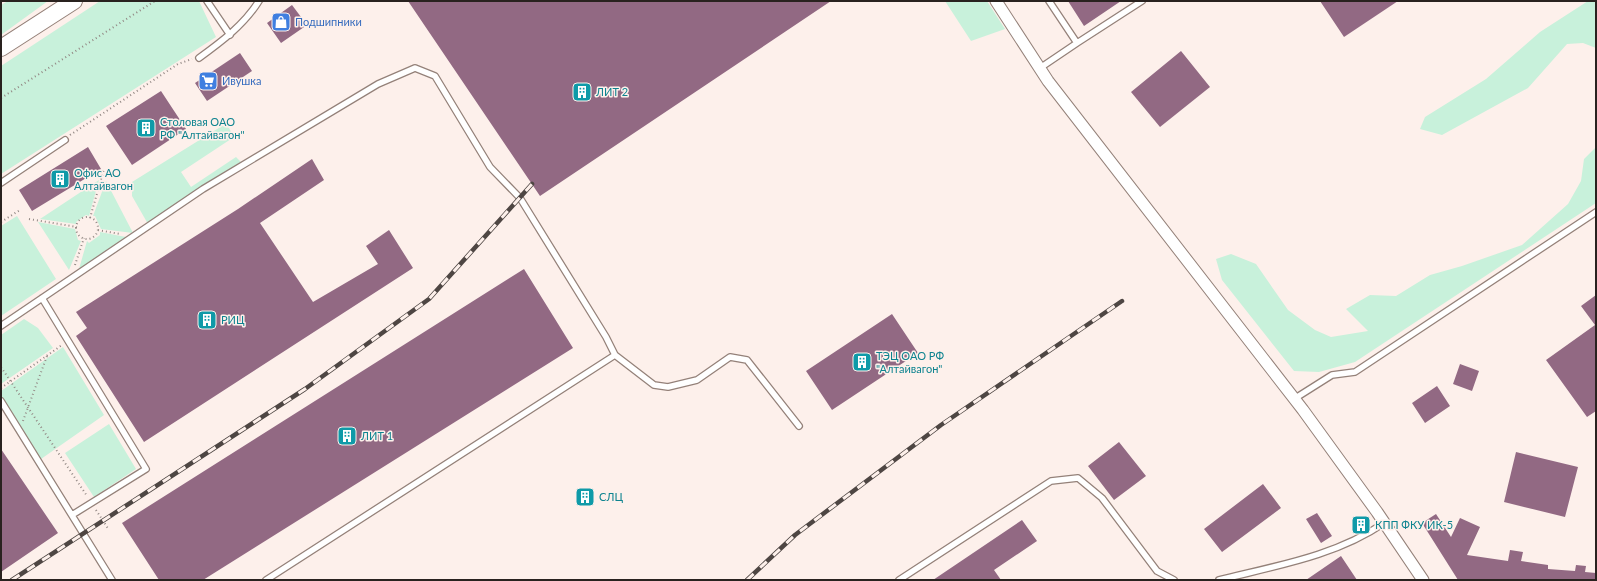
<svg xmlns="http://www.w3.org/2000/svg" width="1597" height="581" font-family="Lato,sans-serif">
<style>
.green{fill:#c8f1db}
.building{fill:#926983}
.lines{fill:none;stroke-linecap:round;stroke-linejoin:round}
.service-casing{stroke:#948179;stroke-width:8}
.minor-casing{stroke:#948179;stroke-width:13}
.secondary-casing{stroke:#948179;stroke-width:18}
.path{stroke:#928884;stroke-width:2;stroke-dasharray:1 3;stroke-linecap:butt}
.service{stroke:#fff;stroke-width:5.5}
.minor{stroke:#fff;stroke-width:11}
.secondary{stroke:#fff;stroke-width:16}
.rail-casing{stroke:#4e4643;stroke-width:4.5}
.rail{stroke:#fdf0eb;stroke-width:3;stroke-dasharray:9;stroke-linecap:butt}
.labels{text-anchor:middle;stroke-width:3;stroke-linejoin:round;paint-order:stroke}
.shop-label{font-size:11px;fill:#366cbe;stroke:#fdf0eb;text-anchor:start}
.culture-label{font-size:11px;fill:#0d838f;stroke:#fdf0eb;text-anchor:start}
</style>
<rect width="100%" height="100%" fill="#fdf0eb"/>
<path class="green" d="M8,1H48L1,35V5Z
M100,1H199L216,37L1,174V66Z
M945,1H987L1005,29L971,41Z
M1588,1H1596V48L1583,43L1567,44L1528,88L1442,135L1420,129L1425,117L1486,79L1540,32Z
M222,126L229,128L234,137L181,172L191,187L236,157L241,162L148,224L132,196V182Z
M1596,147V203L1355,362L1319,372L1294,371L1222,280L1216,259L1231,254L1256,264L1288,310L1315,330L1331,337L1368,331L1346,309L1370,295L1396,296L1430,275L1462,266L1522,245L1568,204L1581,181L1584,159Z
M99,180L89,216L86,215L76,222V224L40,219Z
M106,181L133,233L101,229L95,216H93Z
M17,216L56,279L1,316V226Z
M38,222L75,229L78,240L81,241L69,270Z
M100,232L126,237L79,269L87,241L89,243L100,235Z
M24,319L38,328L53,348L1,384V335Z
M63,347L104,415L41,459L1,397V391Z
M109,424L136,469L94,497L65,453Z"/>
<path class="building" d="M408,1H831L540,196Z
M1068,1H1121L1084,26Z
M1320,1H1398L1344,37Z
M292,5L307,25L281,43L267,23Z
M1181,51L1210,87L1160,127L1131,92Z
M240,53L252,71L207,101L195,83Z
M161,91L186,129L132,165L106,126Z
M88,147L101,169L32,211L19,190Z
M312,159L324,180L260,223L313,302L378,264L366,246L389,230L413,268L144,442L76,336L87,328L76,312L238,209Z
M524,269L573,348L203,580H159L122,523Z
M1596,295V411L1587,417L1546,360L1595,325L1581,306Z
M892,314L918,353L832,410L806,371Z
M1460,364L1479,371L1472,391L1453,384Z
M1437,386L1450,406L1425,423L1412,403Z
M1119,442L1146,476L1114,500L1088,466Z
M1,449L58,533L1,572Z
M1516,452L1578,467L1565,517L1504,502Z
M1263,484L1281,508L1222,552L1204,529Z
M1317,513L1332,536L1321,543L1306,519Z
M1436,514L1451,537L1460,518L1480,527L1467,555L1508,561L1510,550L1523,552L1521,561L1548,565V569L1575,571L1576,565L1586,566L1585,572L1596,573V580H1458L1422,523Z
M1022,520L1037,541L994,570L1001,580H933Z
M1341,556L1357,580H1306Z"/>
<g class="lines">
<defs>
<path id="service" d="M207,1L230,35
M1077,43L1142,1
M199,58C221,42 244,25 259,1
M1040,68L1077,43L1049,1
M1,183L65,140
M42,298L146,469L72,515
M1,326L203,189L378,84L415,68L435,76L490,167L520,198L606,337L615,355L266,580
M615,355L654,385L668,387L697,380L730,357L747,360L799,426
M1294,399L1332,375L1355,372L1596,212
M1,401L112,580
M899,580L1051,481L1078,478L1102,498L1157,571L1174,580
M1219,580C1275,566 1336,556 1384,523"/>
<path id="minor" d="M996,1L1048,81L1303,410L1377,512L1423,580"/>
<path id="secondary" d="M1,48L74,1"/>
</defs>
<use href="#service" class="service-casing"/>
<use href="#minor" class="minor-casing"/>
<use href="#secondary" class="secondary-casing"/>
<path class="path" d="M1,98L155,1
M70,135L178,64L192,59
M76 228a11 11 0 1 1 22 0a11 11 0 1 1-22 0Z
M90,218L104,169
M29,219L77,227
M1,222L20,210
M98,230L120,234
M75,265L84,238
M1,367L87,496
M1,388L62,345
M23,421L47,356
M96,510L109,530"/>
<use href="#service" class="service"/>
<use href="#minor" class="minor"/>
<use href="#secondary" class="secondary"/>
<defs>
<path id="rail" d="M12,580L305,389L429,299L532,184
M747,580L795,535L941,425L1122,301"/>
</defs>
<use href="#rail" class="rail-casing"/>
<use href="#rail" class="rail"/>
</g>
<defs>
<symbol id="shop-square" viewBox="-11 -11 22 22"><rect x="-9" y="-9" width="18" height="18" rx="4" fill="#3f7fe0" stroke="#fdf0eb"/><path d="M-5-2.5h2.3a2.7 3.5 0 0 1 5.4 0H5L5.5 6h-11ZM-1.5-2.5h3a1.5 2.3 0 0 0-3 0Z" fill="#fff"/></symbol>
<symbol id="supermarket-square" viewBox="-11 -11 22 22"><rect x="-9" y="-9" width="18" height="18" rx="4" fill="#3f7fe0" stroke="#fdf0eb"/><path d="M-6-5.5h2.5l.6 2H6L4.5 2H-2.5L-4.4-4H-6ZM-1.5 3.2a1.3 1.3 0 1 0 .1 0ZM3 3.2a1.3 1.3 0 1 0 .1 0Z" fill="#fff"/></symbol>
<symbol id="building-square" viewBox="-11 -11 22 22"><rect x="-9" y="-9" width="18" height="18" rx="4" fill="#0f9aa8" stroke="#fdf0eb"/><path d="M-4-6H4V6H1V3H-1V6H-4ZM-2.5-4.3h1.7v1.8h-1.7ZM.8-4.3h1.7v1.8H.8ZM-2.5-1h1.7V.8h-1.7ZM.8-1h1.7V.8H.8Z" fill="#fff"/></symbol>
</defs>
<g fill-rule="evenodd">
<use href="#shop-square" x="270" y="11" width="22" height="22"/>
<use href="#supermarket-square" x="197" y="70" width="22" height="22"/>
<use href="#building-square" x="571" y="81" width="22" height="22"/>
<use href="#building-square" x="135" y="117" width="22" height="22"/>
<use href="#building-square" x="49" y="168" width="22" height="22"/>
<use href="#building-square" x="196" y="309" width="22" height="22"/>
<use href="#building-square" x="851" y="351" width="22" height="22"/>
<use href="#building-square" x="336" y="425" width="22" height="22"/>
<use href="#building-square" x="574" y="486" width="22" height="22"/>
<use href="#building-square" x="1350" y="514" width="22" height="22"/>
</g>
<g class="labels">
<g class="shop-label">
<text x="295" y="26">Подшипники</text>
<text x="222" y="85">Ивушка</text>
</g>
<g class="culture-label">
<text x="596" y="96">ЛИТ 2</text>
<text x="160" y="126">Столовая ОАО<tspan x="160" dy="13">РФ "Алтайвагон"</tspan></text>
<text x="74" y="177">Офис АО<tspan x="74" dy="13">Алтайвагон</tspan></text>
<text x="221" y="324">РИЦ</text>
<text x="876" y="360">ТЭЦ ОАО РФ<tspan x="876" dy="13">"Алтайвагон"</tspan></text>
<text x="361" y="440">ЛИТ 1</text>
<text x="599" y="501">СЛЦ</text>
<text x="1375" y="529">КПП ФКУ ИК-5</text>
</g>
</g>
<rect width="1597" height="581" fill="none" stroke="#29221f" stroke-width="4"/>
</svg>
